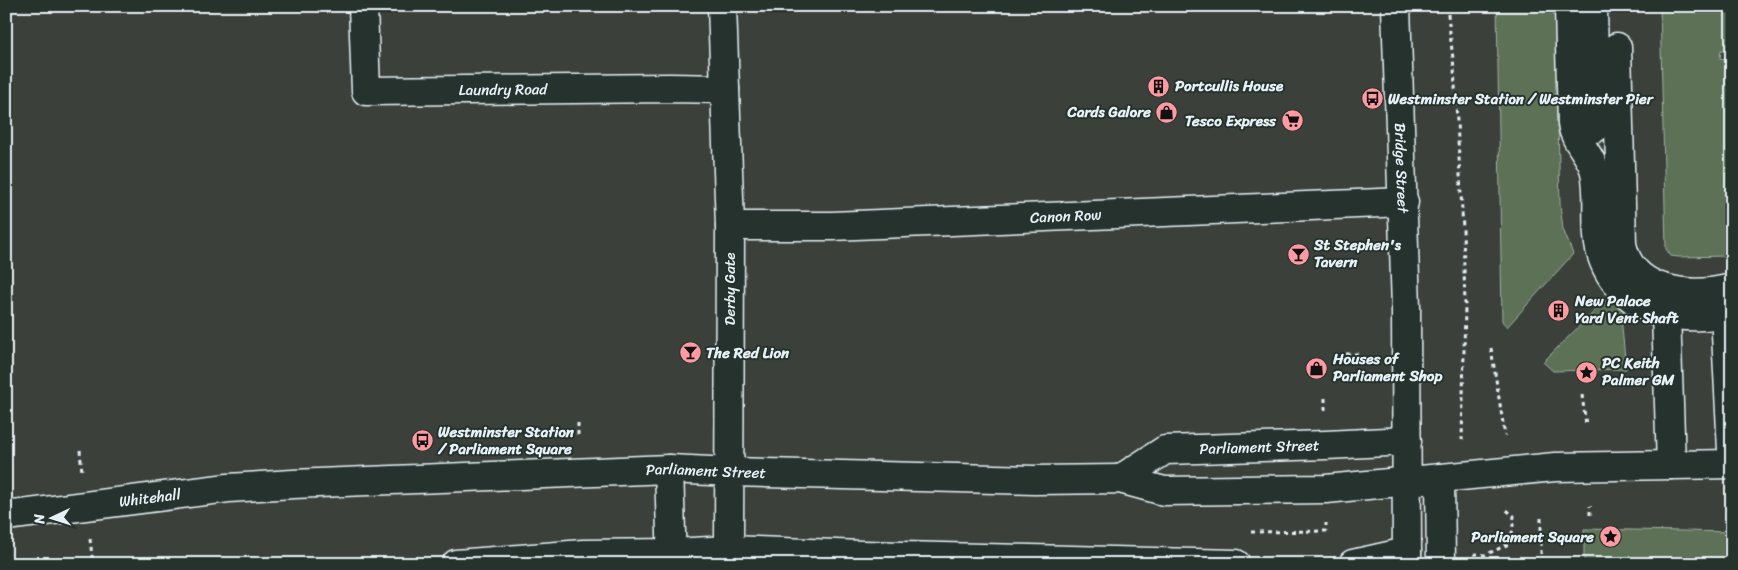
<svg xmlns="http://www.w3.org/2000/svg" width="1738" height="570" font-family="Sriracha,sans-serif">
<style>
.green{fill:#5c7155;stroke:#a2b1a6}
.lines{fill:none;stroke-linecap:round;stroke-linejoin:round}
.minor-casing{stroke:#e8f1f8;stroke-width:31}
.major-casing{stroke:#e8f1f8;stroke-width:31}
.path{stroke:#e8f1f8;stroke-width:3;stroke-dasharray:4 4;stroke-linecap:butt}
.minor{stroke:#26332d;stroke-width:28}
.major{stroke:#26332d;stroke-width:28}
.labels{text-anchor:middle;stroke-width:4;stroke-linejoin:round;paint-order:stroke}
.poi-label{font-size:15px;font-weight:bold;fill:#e8f1f8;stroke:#26332d;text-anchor:start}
.street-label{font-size:15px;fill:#e8f1f8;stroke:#26332d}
</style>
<rect width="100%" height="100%" fill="#3b413a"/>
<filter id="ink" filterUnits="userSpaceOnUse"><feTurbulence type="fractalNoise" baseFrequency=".02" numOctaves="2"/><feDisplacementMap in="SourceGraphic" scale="10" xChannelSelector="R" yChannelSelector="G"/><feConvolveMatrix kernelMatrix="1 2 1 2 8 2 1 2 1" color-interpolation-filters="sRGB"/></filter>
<g filter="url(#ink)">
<path class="green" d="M1497,6H1555L1560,204L1563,229L1573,254L1507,327L1502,321Z
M1660,6H1732V51L1721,50L1720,59L1732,61V255L1729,256L1678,257L1671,256L1666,249Z
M1613,293L1626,309L1621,317L1626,369L1553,371L1543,362Z
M1584,529L1732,532V564H1584Z"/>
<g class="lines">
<defs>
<g id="minor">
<path id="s1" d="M363,6L366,91L670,88L725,89"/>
<path d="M722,6L730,226L729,550"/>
<path d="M1569,6L1572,124C1575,143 1591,154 1595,172C1600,196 1595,221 1599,244C1604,275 1629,304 1659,312C1681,318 1710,317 1732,313"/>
<path d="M1593,6L1595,128"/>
<path d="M1617,47L1622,244C1631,294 1691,298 1732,288"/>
<path id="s2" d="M730,226H832L1404,202"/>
<path d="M1666,313L1671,465"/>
<path d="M1725,314L1732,450"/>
<path d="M669,469L672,564"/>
</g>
<g id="major">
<path id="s3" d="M1396,6L1406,308L1407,564"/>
<path d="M1440,478L1441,564"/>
<path id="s4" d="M1120,479L1165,450L1326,445L1407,441"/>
<path id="s5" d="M6,516L228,488L293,484L669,469L731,472L1034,480L1120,479L1164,491L1326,489L1555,467L1732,464"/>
<path d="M456,564L583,554L673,553L729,550L862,555L1236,564"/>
<path d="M1353,564L1407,552"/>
</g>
</defs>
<use href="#minor" class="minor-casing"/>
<use href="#major" class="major-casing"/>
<path class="path" d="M1447,6L1454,68L1463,229L1465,307L1462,440
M1491,348L1505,436
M1346,354H1362
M1582,395L1586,425
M1325,398V411
M578,423V437
M80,450L82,472
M1590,515V506
M1541,518V564
M1251,532L1326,531V523
M90,539L93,564
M1474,554L1485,555L1511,543L1514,516L1504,508"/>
<use href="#minor" class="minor"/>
<use href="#major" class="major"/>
</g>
</g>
<defs>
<symbol id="building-disc" viewBox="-11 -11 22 22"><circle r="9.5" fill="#ff9aa2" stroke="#26332d"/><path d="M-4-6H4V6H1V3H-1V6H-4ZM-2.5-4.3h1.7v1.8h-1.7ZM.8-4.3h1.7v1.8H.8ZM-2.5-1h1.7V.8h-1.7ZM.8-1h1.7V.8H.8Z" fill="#111"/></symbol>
<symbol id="bus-disc" viewBox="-11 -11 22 22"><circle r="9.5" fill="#ff9aa2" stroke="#26332d"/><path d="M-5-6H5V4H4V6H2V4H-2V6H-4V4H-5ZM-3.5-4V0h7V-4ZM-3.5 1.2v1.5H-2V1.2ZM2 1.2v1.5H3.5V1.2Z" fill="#111"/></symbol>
<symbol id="shop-disc" viewBox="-11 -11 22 22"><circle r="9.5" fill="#ff9aa2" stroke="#26332d"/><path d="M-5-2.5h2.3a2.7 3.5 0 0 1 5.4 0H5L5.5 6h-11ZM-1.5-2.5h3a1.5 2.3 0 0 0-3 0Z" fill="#111"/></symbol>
<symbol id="supermarket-disc" viewBox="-11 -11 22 22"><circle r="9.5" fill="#ff9aa2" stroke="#26332d"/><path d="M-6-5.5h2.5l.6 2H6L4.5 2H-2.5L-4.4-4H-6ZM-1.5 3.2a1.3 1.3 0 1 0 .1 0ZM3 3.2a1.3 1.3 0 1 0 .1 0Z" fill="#111"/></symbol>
<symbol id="bar-disc" viewBox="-11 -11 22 22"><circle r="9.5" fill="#ff9aa2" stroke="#26332d"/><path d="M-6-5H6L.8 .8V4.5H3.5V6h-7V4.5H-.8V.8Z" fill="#111"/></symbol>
<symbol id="sight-disc" viewBox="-11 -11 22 22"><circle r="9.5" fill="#ff9aa2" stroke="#26332d"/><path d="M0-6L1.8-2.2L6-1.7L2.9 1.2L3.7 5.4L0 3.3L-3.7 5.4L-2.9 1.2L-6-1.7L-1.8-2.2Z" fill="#111"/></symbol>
</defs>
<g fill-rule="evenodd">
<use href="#building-disc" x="1146" y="74" width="25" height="25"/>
<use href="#bus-disc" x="1360" y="86" width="25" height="25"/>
<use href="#shop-disc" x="1154" y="100" width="25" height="25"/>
<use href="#supermarket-disc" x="1280" y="108" width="25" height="25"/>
<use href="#bar-disc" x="1286" y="242" width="25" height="25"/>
<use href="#building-disc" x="1546" y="298" width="25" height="25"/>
<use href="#bar-disc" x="678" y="340" width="25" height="25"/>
<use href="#shop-disc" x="1304" y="356" width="25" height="25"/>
<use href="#sight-disc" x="1574" y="360" width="25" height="25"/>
<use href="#bus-disc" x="410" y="428" width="25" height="25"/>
<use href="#sight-disc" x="1598" y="524" width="25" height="25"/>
</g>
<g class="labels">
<g class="poi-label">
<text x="1175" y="91">Portcullis House</text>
<text x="1388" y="104">Westminster Station / Westminster Pier</text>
<text x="1151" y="117" text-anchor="end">Cards Galore</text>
<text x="1276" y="126" text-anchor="end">Tesco Express</text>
<text x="1314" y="250">St Stephen's<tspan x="1314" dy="17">Tavern</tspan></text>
<text x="1575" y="306">New Palace<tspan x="1575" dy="17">Yard Vent Shaft</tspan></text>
<text x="706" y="358">The Red Lion</text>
<text x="1333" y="364">Houses of<tspan x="1333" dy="17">Parliament Shop</tspan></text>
<text x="1602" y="368">PC Keith<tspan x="1602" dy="17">Palmer GM</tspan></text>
<text x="438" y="437">Westminster Station<tspan x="438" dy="17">/ Parliament Square</tspan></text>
<text x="1594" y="542" text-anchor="end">Parliament Square</text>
</g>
<g class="street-label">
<text dy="5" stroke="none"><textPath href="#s1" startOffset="222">Laundry Road</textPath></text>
<text dy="5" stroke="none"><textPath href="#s3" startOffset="162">Bridge Street</textPath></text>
<text dy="5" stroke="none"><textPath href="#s2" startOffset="336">Canon Row</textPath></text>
<text transform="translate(730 289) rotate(-90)" y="5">Derby Gate</text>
<text dy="5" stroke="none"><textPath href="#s4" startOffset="148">Parliament Street</textPath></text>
<text dy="5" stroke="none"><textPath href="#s5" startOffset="702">Parliament Street</textPath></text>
<text dy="5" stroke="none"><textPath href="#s5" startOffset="145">Whitehall</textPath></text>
</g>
</g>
<rect width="1738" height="570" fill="none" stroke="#26332d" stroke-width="25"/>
<rect x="12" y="12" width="1713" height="545" fill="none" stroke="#e8f1f8" stroke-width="2" filter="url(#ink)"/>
<g transform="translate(52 518) rotate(266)" stroke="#26332d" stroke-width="4" paint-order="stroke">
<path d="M0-4L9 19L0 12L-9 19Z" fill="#e8f1f8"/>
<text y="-8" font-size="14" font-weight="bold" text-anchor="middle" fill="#e8f1f8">N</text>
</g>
</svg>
